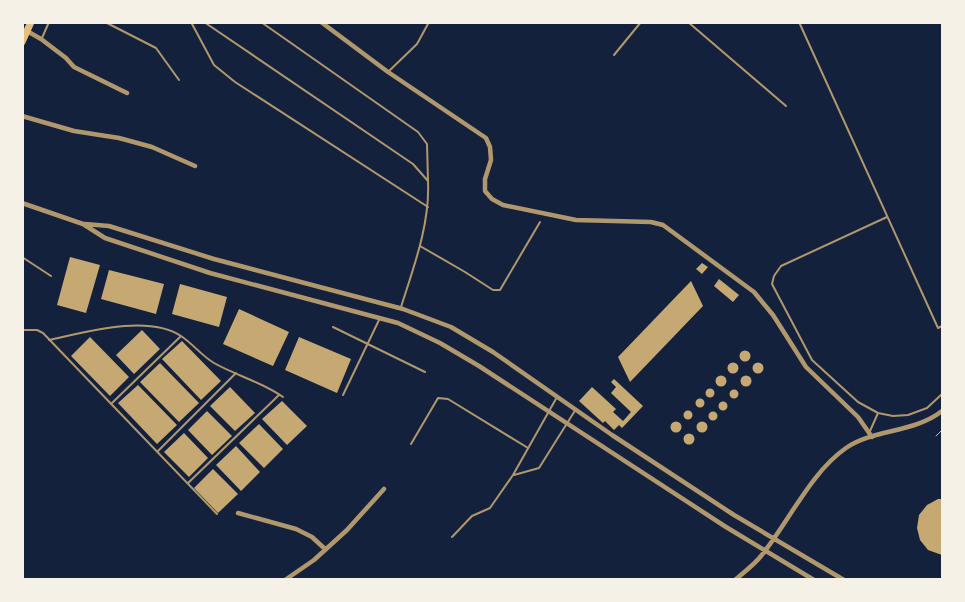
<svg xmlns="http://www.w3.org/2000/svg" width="965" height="602" font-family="Jost,sans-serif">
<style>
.building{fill:#c6a872}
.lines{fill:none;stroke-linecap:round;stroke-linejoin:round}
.path{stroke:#e5c07b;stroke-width:1}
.service{stroke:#b1986c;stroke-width:2}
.minor{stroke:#b1986c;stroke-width:4.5}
.trunk{stroke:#e5c07b;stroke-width:7}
</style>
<rect width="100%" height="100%" fill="#14213d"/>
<path class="building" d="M70,257L100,265L86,313L57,305Z
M702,263L708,267L702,274L696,269Z
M109,270L164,284L156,314L101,299Z
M719,279L739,295L733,302L714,286Z
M691,281L703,306L630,382L618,357Z
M180,284L227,297L219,327L172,314Z
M239,309L289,332L273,366L223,344Z
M142,330L160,349L134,374L116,355Z
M90,337L129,377L110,396L71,356Z
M299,337L351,359L337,393L285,370Z
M182,341L221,381L201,400L162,359Z
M739.5 356a5.5 5.5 0 1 1 11 0a5.5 5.5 0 1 1-11 0Z
M752.5 368a5.5 5.5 0 1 1 11 0a5.5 5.5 0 1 1-11 0Z
M727.5 368a5.5 5.5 0 1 1 11 0a5.5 5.5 0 1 1-11 0Z
M160,363L199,403L179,422L140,382Z
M740.5 381a5.5 5.5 0 1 1 11 0a5.5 5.5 0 1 1-11 0Z
M715.5 381a5.5 5.5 0 1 1 11 0a5.5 5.5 0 1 1-11 0Z
M614,379L643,406L622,428L619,425L614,430L605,421L603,423L579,401L592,387L616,409L613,412L623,421L631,412L611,393L616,387L611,382Z
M138,385L177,425L157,444L118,403Z
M230,387L255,413L235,431L210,406Z
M705.5 393a4.5 4.5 0 1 1 9 0a4.5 4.5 0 1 1-9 0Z
M729.5 394a4.5 4.5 0 1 1 9 0a4.5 4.5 0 1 1-9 0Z
M695.5 403a4.5 4.5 0 1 1 9 0a4.5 4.5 0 1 1-9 0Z
M282,401L307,426L287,445L262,419Z
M718.5 406a4.5 4.5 0 1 1 9 0a4.5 4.5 0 1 1-9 0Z
M683.5 415a4.5 4.5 0 1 1 9 0a4.5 4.5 0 1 1-9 0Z
M207,411L232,436L212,455L188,430Z
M708.5 416a4.5 4.5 0 1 1 9 0a4.5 4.5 0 1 1-9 0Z
M670.5 427a5.5 5.5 0 1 1 11 0a5.5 5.5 0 1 1-11 0Z
M696.5 427a5.5 5.5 0 1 1 11 0a5.5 5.5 0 1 1-11 0Z
M259,424L283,449L264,468L239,443Z
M184,433L208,458L189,477L164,452Z
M683.5 439a5.5 5.5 0 1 1 11 0a5.5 5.5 0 1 1-11 0Z
M236,446L260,472L241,491L216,465Z
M213,469L238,494L218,513L194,488Z
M938,499H942V555L928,550L920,540L917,528L919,515L927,505Z"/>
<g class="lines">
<path class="path" d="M936,436L942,430"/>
<path class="service" d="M105,22L156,48L179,80
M191,22L214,65L235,82L428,207
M204,22L413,164L428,181C430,224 414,266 401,307
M261,22L418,132L427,144L428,181
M688,22L786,106
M799,22L938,328L942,326
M42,38L49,22
M614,55L641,22
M388,72L417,44L429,22
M887,217L781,266L774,276L772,284L812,360L858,402L878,413L893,416L908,415L927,408L942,394
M420,246L465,272L493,290H500L540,222
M22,257L51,276
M333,327L425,372
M22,330H37L43,333L217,514
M49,340C86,332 148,314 181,336C193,344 202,356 214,363C237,376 262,382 283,397
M343,395L380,318
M111,404L181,336
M870,431L878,413
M411,444L438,398L448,399L528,448
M158,451L236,373
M514,475L539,468L576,409
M188,483L279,395
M452,537L472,516L490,508L513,475L557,397"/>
<path class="minor" d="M321,22L388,72L486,138L490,147L491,160L485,179V191L492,199L503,205L576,220L651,222L663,225L754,292L773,315L806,367L858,417L872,437
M27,31L41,39L66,58L74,67L127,93
M22,116L74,131L119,138L152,147L195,166
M22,203L83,224L105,238L210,273L398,323L440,343L479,366L726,527L814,580
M85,224L109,226L214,259L403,309L451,327L493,352L612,435L734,515L844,580
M238,513L296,529L312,537L325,549
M285,580L314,560L347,530L384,489
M735,580C744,572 754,565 761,556C788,523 811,472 846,448C874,429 914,433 942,411"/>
<path class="trunk" d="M22,42L31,22"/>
</g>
<rect width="965" height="602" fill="none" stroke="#f6f1e7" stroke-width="48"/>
</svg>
